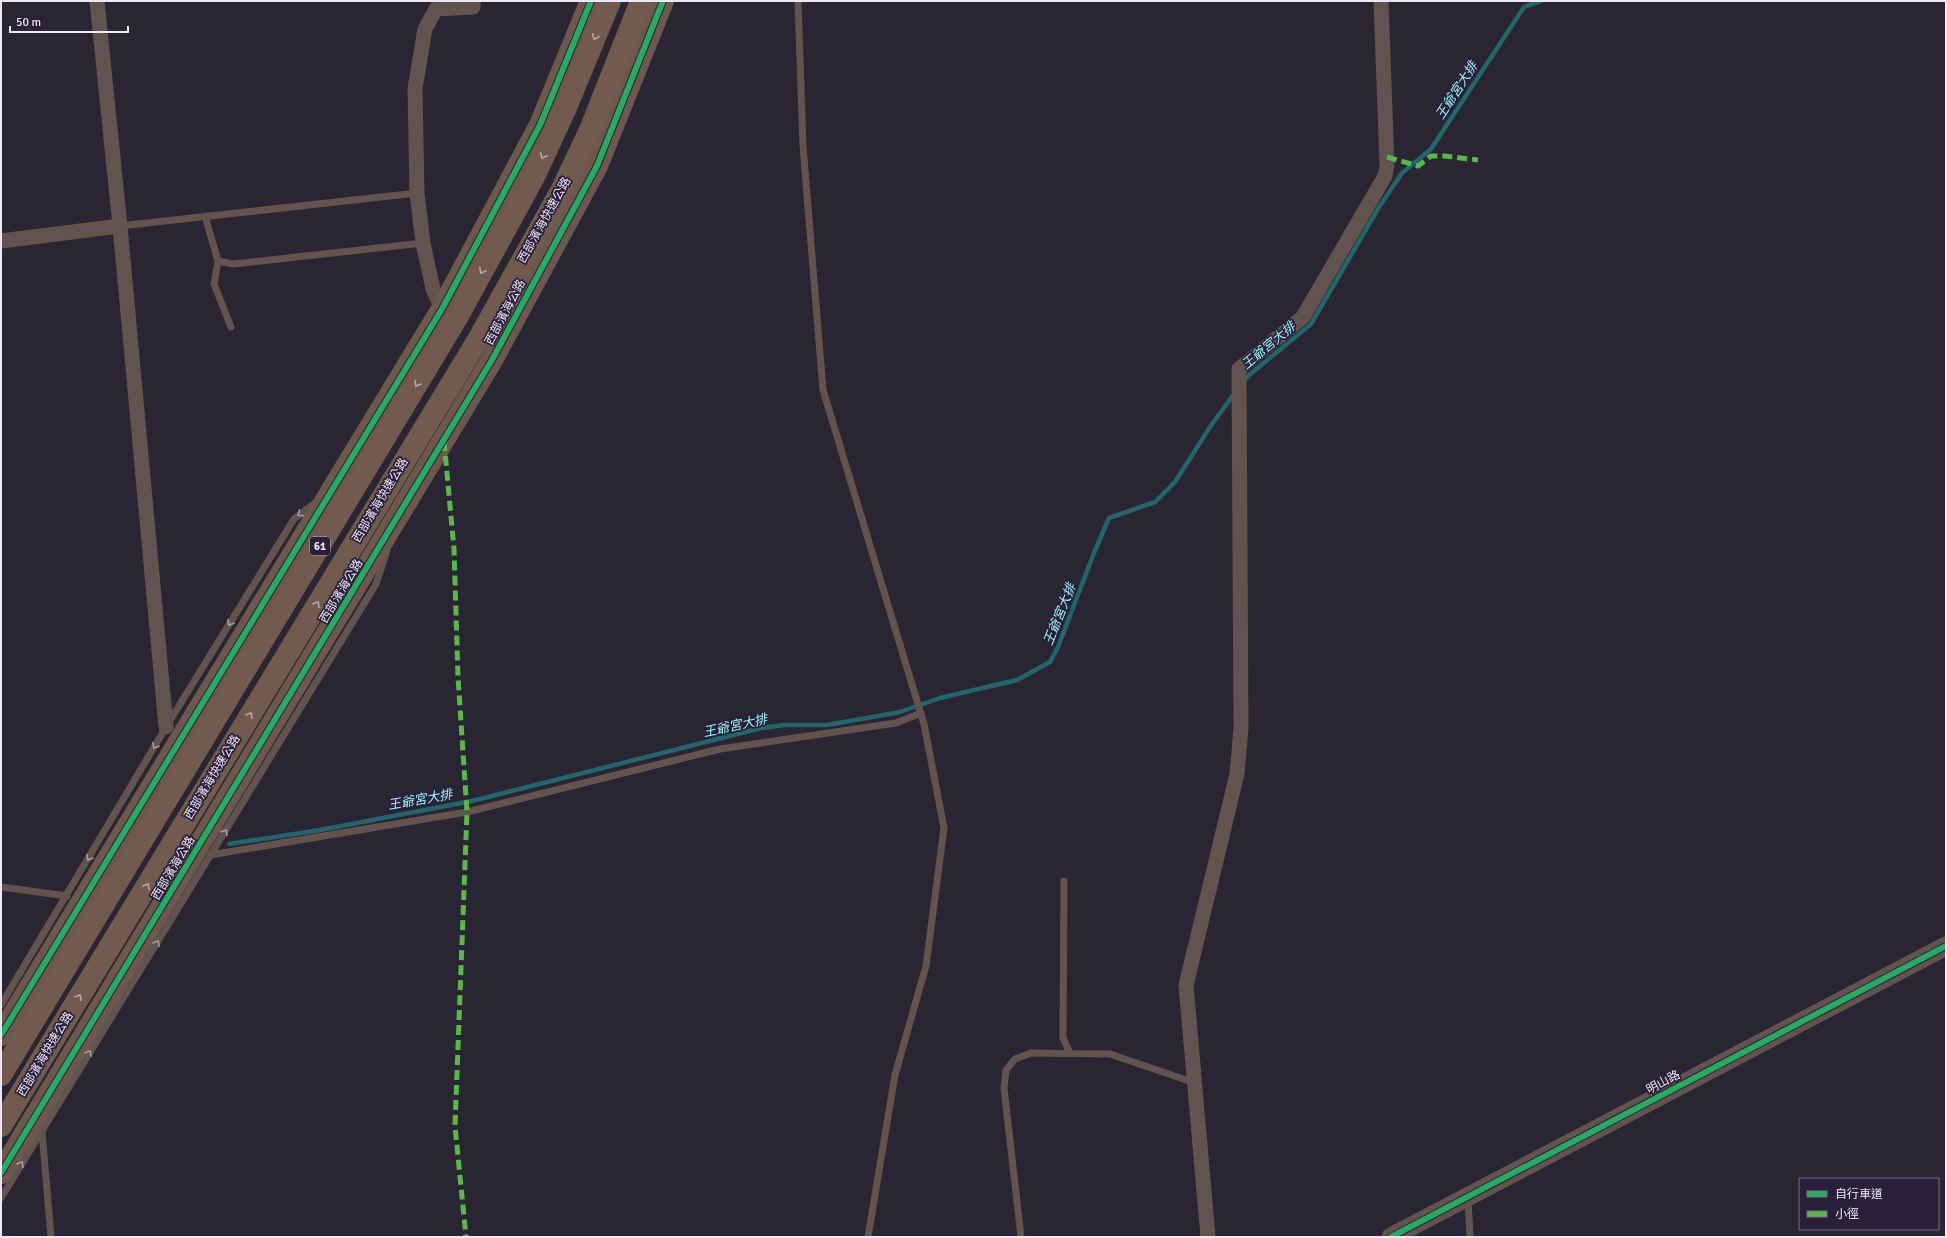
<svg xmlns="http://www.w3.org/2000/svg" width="1947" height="1238" font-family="Signika,'Noto Sans TC',sans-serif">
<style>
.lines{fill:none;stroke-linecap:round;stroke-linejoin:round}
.stream{stroke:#21666c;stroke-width:4.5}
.service{stroke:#62534e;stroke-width:7}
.minor{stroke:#62534e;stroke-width:15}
.tertiary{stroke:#62534e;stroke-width:19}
.primary{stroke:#6e584d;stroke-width:22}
.trunk{stroke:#725a4e;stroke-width:22}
.quiet{stroke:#58b947;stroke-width:5;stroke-dasharray:10 5;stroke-linecap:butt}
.cycleway-casing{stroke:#291f38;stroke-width:8}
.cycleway{stroke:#26ab63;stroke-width:6}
.oneway{stroke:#b6a8ac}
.oneway2{stroke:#a89da3}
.labels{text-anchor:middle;stroke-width:3.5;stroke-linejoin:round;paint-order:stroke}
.shield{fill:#291f38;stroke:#b2abbe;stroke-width:1}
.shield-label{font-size:11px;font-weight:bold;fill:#ede7f8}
.street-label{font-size:12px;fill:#ede7f8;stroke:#291f38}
.water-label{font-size:13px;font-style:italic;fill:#97f6fe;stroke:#291f38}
</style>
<rect width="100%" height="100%" fill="#2a2532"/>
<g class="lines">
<path class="stream" d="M1243,382L1248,376L1311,324L1379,207L1402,173L1431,149L1524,7L1541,1
M229,844L320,830L472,801L761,728L785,725H827L900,712L940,698L1017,680L1050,662L1058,647L1094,553L1109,518L1155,502L1175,482L1212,424L1234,394"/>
<path class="service" d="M798,1L803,146L823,390L924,724L944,828L926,966L895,1075L868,1237
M205,216L218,261
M120,226L417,193
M231,327L214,284L218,261L233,264L423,243
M210,855L467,812L720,749L896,723L921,713
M1064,881L1063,1038L1070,1053
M1,887L67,896
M1,1005L166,727L294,519L315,503
M42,1131L51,1237
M1,1198L376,584L387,551
M1468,1199L1470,1237
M1021,1237L1004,1088L1006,1070L1015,1059L1031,1053L1110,1054L1195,1083"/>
<path class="minor" d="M97,1L120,226L166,727
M1,241L120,226
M442,309L433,289L423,243L417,193L415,89L425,29L436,9L473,7V1
M1208,1237L1186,985L1237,774L1241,728L1239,369L1303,317L1385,176L1387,165L1381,1"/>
<path class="tertiary" d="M1391,1237L1946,946"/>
<path class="primary" d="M1,1035L442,309L540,125L591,1
M1,1173L492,360L597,166L663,1"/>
<path class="trunk" d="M1,1075L458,316L535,175L565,110L610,1
M1,1126L478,340L562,189L590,130L641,1"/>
<path class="quiet" d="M1387,157L1418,166L1431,156H1445L1478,160
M444,441L454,549L458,677L467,812L455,1126L466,1237"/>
<defs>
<path id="cycleway" d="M1,1035L442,309L540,125L591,1
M1,1173L492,360L597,166L663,1
M1391,1237L1946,946"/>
</defs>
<use href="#cycleway" class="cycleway-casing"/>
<use href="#cycleway" class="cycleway"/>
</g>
<defs><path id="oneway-chevron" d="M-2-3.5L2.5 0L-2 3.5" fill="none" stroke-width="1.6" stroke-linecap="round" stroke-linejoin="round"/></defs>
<g class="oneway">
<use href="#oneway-chevron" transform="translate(595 37) rotate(112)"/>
<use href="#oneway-chevron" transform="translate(543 156) rotate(115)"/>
<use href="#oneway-chevron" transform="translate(482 271) rotate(118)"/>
<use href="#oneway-chevron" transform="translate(417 384) rotate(121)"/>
<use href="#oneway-chevron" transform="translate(317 604) rotate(-59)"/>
<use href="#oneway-chevron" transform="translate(250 715) rotate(-59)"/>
<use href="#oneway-chevron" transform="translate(147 886) rotate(-59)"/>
<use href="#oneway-chevron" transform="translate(79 997) rotate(-59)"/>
</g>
<g class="oneway2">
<use href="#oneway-chevron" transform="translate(300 514) rotate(142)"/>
<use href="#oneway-chevron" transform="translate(230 623) rotate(122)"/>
<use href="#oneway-chevron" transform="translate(155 746) rotate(120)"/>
<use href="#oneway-chevron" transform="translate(225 832) rotate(-58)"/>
<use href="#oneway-chevron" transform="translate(89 858) rotate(120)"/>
<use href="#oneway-chevron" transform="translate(157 943) rotate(-59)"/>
<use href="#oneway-chevron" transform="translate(89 1053) rotate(-59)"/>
<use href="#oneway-chevron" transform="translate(21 1164) rotate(-59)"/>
</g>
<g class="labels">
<rect class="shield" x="310" y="537" width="20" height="18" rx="3"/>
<g class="shield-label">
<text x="320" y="550">61</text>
</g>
<g class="street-label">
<text transform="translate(544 220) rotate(-61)" y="4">西部濱海快速公路</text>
<text transform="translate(505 312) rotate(-62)" y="4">西部濱海公路</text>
<text transform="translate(380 500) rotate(-59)" y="4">西部濱海快速公路</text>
<text transform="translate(341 591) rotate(-59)" y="4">西部濱海公路</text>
<text transform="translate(212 777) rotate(-59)" y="4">西部濱海快速公路</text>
<text transform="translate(173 868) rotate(-59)" y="4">西部濱海公路</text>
<text transform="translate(45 1054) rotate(-59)" y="4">西部濱海快速公路</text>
<text transform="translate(1663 1082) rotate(-28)" y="4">明山路</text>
</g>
<g class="water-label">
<text transform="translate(1456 90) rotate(-57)" y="5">王爺宮大排</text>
<text transform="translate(1268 345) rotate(-40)" y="5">王爺宮大排</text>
<text transform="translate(1059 614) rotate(-68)" y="5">王爺宮大排</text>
<text transform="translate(735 725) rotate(-12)" y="5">王爺宮大排</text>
<text transform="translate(420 799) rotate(-10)" y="5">王爺宮大排</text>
</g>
</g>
<rect width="1947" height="1238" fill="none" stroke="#ede7f8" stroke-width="4"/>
<rect x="1799" y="1178" width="140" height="52" fill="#291f38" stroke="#776f85"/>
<rect x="1807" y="1191" width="20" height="6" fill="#26ab63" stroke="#776f85"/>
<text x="1835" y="1198" font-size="12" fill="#ede7f8">自行車道</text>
<rect x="1807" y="1211" width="20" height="6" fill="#58b947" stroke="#776f85"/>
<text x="1835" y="1218" font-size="12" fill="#ede7f8">小徑</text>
<path d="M10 26v6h118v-6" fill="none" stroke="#ede7f8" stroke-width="2"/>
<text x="16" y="26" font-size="12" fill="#ede7f8" stroke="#291f38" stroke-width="3" paint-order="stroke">50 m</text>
</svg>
